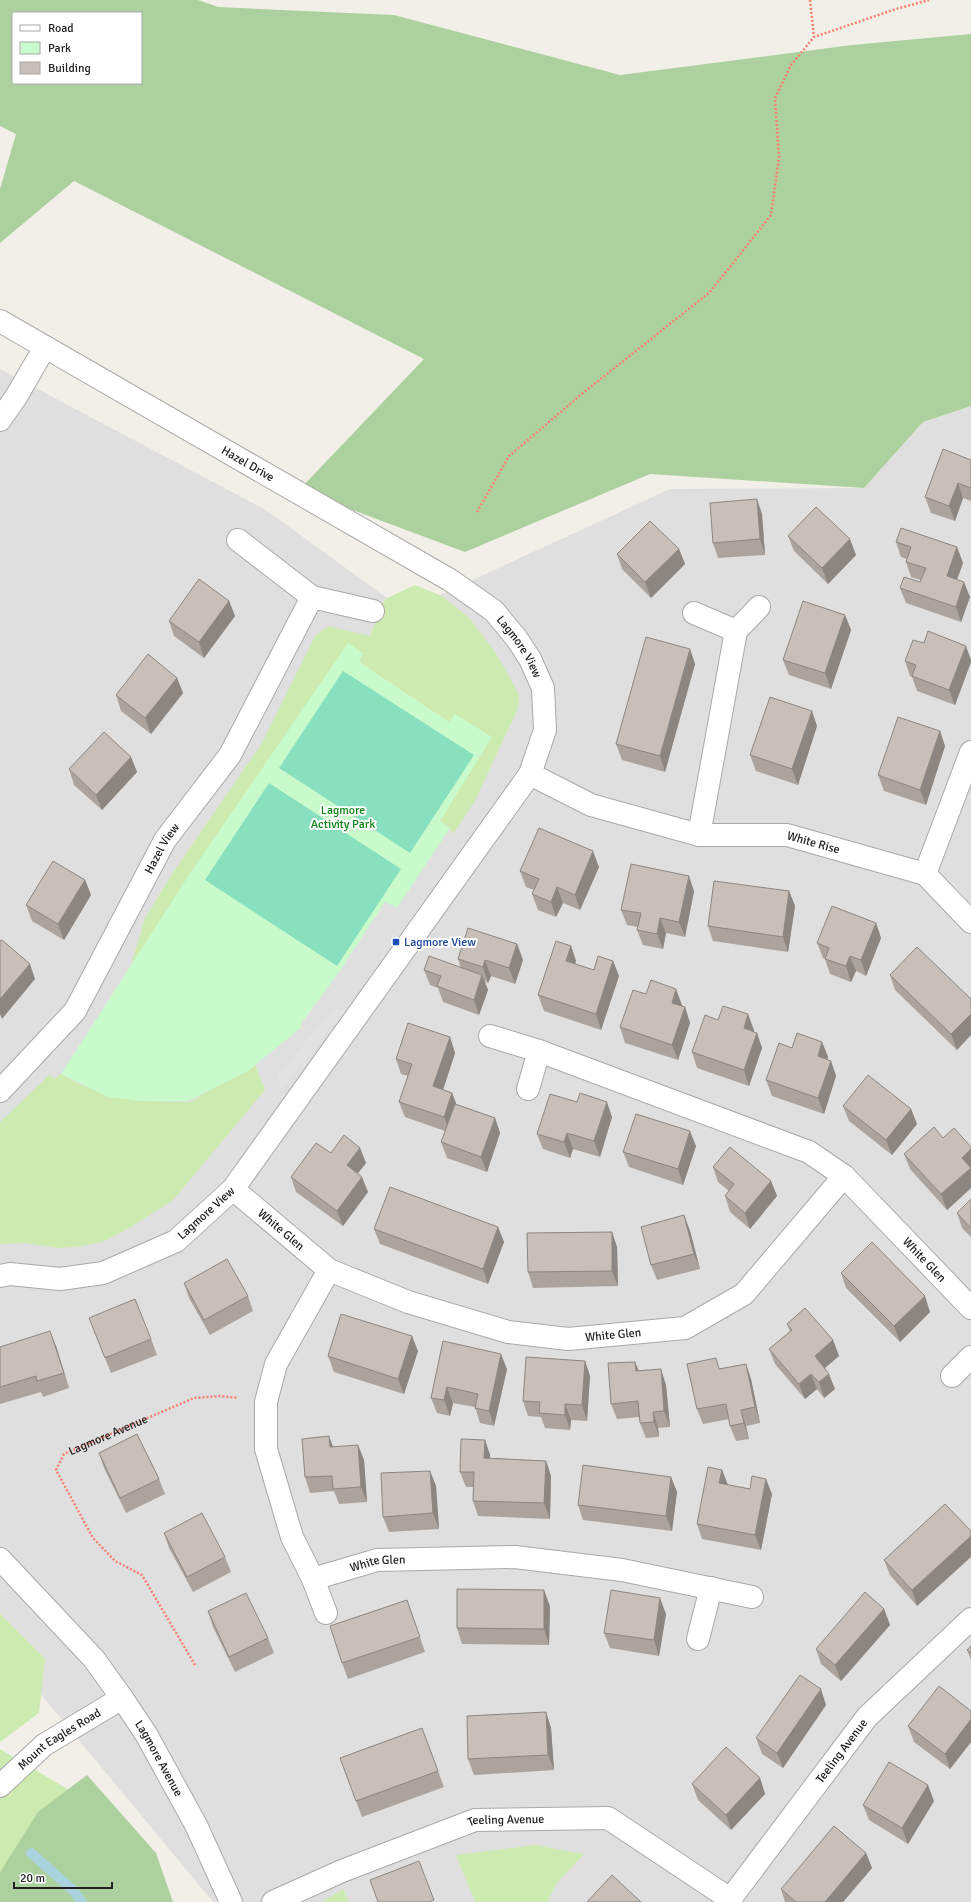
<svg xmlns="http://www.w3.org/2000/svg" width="971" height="1902" font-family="Signika,sans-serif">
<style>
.residential{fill:#e0dfdf}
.grass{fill:#cdebb0}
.forest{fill:#add19e;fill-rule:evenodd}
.park{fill:#c8facc}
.pitch{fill:#88e0be}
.parking{fill:#e2e2e2}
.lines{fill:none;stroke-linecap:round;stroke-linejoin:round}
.stream{stroke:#aad3df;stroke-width:10}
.minor-casing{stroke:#a9a9a9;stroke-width:24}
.path{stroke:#fa8072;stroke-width:2.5;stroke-dasharray:2 2;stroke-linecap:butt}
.minor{stroke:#fff;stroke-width:22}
.wall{fill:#aba49e}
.shaded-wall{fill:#8b8681}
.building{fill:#c7bfb8;stroke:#8b8681}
.transit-dot{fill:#1a4fb4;stroke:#fff;stroke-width:1.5}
.labels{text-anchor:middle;stroke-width:4;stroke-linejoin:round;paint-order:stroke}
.street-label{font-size:12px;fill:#222;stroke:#fff}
.park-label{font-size:12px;fill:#0c8416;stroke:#fff}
.transit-label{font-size:12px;fill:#164399;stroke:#fff;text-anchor:start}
</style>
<rect width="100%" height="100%" fill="#f2efe9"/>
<path class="residential" d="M0,369L266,510L405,611L670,489L864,488L923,422L971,406V1902H213L0,1645Z"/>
<path class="grass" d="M415,585L442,596L469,618L493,649L507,672L519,695L518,708L475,801L453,834L450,828L440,821L455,714L449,722L359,662L131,965L145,918L172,874L262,743L315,636L328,626L370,636L385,599Z
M255,1064L265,1090L173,1200L131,1227L104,1241L83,1246L59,1248L24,1243L0,1244V1122L49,1075L54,1079L61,1074L83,1086L137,1101L190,1102Z
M0,1614L45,1659L39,1713L0,1742Z
M0,1749L101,1809L0,1902Z
M535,1845L584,1854L557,1883L547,1902H475L456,1855Z
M343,1889L349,1902H322Z"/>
<path class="forest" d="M0,0H198L218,7L394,15L620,75L852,45L971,34V406L923,422L864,488L650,474L465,552L299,490L424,359L74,181L0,243V189L16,134L0,126ZM13,13H141V83H13Z
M87,1775L156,1853L173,1902H0V1872L38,1812Z"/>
<path class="park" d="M348,643L363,653L359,662L449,722L455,714L492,737L440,821L450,828L397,908L385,902L339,972L300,1025L302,1027L248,1071L188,1101H140L108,1097L61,1074L189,875Z"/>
<path class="pitch" d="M343,671L474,755L410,853L279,768Z
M269,783L401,869L337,966L205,880Z"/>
<path class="parking" d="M347,1008L281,1091L277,1076L333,1009Z"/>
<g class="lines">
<path class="stream" d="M31,1853L73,1890L82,1902"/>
<defs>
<g id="minor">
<path id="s2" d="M0,321L450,580L494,611L517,639L530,659L543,688L545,730L530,774L233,1189L176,1241L103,1273L60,1279L10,1274L0,1276"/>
<path d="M0,420L16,397L45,347"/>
<path d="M238,540L312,597L373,611"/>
<path d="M694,613L736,631L759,607"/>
<path id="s3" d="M530,774L591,805L699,835H787L925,874L971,922"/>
<path d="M699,835L736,631"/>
<path d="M925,874L971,752"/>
<path id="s4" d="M490,1036L539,1051L809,1152L844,1176L971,1308"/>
<path d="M528,1089L539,1051"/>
<path id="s5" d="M0,1091L75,1011L165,840L230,755L312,597"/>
<path id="s6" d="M233,1189L329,1270L408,1302L508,1332L568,1339L685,1328L744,1294L844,1176"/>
<path d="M952,1376L971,1357"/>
<path id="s7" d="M0,1559L94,1659L122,1698L146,1734L196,1825L231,1902"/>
<path id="s8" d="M313,1579L377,1560L515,1557L622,1570L752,1597"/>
<path d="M326,1613L313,1579L292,1537L266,1449V1402L276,1364L329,1270"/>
<path d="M698,1639L711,1588"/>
<path id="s9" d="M0,1786L44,1745L122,1698"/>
<path id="s10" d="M273,1902L342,1871L475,1820L608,1818L730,1899"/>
<path id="s11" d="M728,1902L867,1717L971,1619"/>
</g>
</defs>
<use href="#minor" class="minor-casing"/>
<g class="path">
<path d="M810,0L814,37"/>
<path d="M477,512L509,456L583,393L710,292L771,215L779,157L775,98L791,65L814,37L896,9L929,0"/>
<path id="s1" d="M195,1665L142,1575L115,1561L93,1538L56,1470L64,1454L194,1398L220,1396L238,1398"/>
</g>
<use href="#minor" class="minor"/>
</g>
<path class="wall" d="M971,460V501L963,498L955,521L931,513L925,497Z
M762,514L765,555L718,558L713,543Z
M788,536L856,555L828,584L794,551Z
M896,542L957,547L963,563L957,579L970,597L961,622L906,603L900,588L920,582L921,580L911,577L906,562L907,559L901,557Z
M679,549L685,564L651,598L622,569L617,554Z
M229,601L235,616L204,658L174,636L169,621Z
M845,615L851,630L831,689L789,675L783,660Z
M690,649L695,664L665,772L622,760L616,744Z
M971,660V662L955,705L917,691L912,677L910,676L905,661Z
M177,678L183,693L151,734L121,711L116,695Z
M817,726L798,785L756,771L750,755Z
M940,731L945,746L926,805L884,791L878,775Z
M131,757L137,772L102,810L74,785L69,769Z
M599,867L580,910L563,903L556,917L538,910L532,894L534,890L526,887L520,871Z
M85,880L91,895L64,940L32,921L26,905Z
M694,891L685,937L666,933L663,949L643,945L637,930L638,927L627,925L621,910Z
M789,891L795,906L788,952L713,941L708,926Z
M876,923L881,938L866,976L856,971L851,982L830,974L825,959L823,958L817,943Z
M517,944L523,960L515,984L491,976L488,983L485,981L488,990L479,1015L443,1002L438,988L430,985L424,970L461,968L458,959Z
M571,946L576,961L575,964L594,970L613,961L619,976L601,1030L544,1011L538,995Z
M890,975L971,999L957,1050L895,990Z
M646,994L682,1005L681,1006L685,1007L690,1023L678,1060L625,1043L620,1027Z
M718,1020L754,1030L753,1032L757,1033L762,1048L749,1086L697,1068L692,1052Z
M450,1037L455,1053L443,1090L452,1093L456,1104L495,1118L500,1133L487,1172L447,1158L441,1142L445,1131L405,1117L399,1102L408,1076L401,1074L396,1059Z
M822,1042L828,1057L827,1059L831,1061L836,1076L824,1114L772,1096L766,1080L792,1048Z
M843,1106L911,1109L917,1124L892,1155L849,1121Z
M612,1117L600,1157L573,1149L570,1158L543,1149L537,1134Z
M943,1138L971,1147V1188L947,1210L910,1169L904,1154Z
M696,1146L683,1185L629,1167L623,1152Z
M360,1148L366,1163L358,1173L368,1192L343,1226L296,1192L291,1177L331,1153Z
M713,1167L771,1181L777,1196L750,1229L730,1212L725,1196L729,1191L718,1182Z
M971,1199V1237L962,1228L957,1213Z
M684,1215L690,1231L700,1269L657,1280L651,1265Z
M498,1227L504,1242L488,1284L380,1244L374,1229Z
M612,1232L617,1247L618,1286L533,1288L528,1272Z
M841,1273L930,1312L900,1342L846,1288Z
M184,1283L248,1296L253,1311L210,1335L189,1298Z
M89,1318L151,1339L157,1355L111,1373Z
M787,1324L833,1340L839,1356L825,1368L835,1389L824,1398L817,1389L805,1399L775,1364L769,1349L790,1332Z
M443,1341L507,1369L494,1426L480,1423L475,1407L453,1403L450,1416L437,1413L431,1398Z
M56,1346L69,1388L43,1397L41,1392L0,1404V1347Z
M418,1351L404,1394L334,1372L328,1356Z
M585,1361L590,1376L587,1421L571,1420L570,1430L545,1428L541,1417L528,1416L523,1401Z
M635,1362L639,1371L666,1385L670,1427L658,1428L659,1437L646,1438L640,1423V1417L617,1419L611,1404Z
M746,1364L751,1379L760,1423L746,1426L749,1439L736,1441L730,1426L729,1419L703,1424L697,1409L720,1369Z
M485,1440L490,1455V1458L546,1461L551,1476L550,1519L478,1516L473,1501V1487H466L460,1472Z
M358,1445L364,1460L367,1502L339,1504L334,1491L310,1493L305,1477Z
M99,1453L159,1479L165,1494L126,1513L104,1468Z
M722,1470L728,1485L772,1494L761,1550L702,1539L697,1524Z
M430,1471L436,1486L439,1529L389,1532L383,1517Z
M671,1477L677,1492L672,1531L583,1520L578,1505Z
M945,1504L917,1606L890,1575L884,1560Z
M164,1533L225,1557L231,1572L193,1592L169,1548Z
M407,1600L425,1652L348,1679L342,1663Z
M550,1606L549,1645L462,1644L457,1628Z
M884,1609L890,1625L841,1681L821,1664L816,1649Z
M208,1611L268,1638L274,1653L235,1672L213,1627Z
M666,1614L659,1656L610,1648L604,1633Z
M971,1646V1660L967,1650Z
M826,1705L783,1768L762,1754L756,1738Z
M971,1711V1742L950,1769L914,1742L908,1726Z
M546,1712L551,1728L554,1770L474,1775L468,1759Z
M422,1728L444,1787L362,1817L340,1758Z
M760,1778L765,1794L731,1830L698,1800L692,1784Z
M934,1801L908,1844L869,1820L863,1805Z
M866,1853L872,1868L843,1902H785L781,1889Z"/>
<path class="shaded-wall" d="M958,483L963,498L955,521L949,506Z
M757,499L762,514L765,555L760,539Z
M850,539L856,555L828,584L822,568Z
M957,547L963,563L953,591L947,576Z
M679,549L685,564L651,598L645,582Z
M964,582L970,597L961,622L956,607Z
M229,601L235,616L204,658L199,642Z
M845,615L851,630L831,689L825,673Z
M966,646L971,660V662L955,705L949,690Z
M690,649L695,664L665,772L660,756Z
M177,678L183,693L151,734L145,718Z
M812,711L817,726L798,785L792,769Z
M940,731L945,746L926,805L920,790Z
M131,757L137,772L102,810L96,795Z
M593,851L599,867L580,910L575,895Z
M689,876L694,891L685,937L679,922Z
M85,880L91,895L64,940L58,924Z
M557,887L563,903L556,917L551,902Z
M789,891L795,906L788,952L783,937Z
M660,918L666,933L663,949L657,934Z
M876,923L881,938L866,976L861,960Z
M517,944L523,960L515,984L509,968Z
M571,946L576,961L571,976L566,961Z
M850,956L856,971L851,982L846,966Z
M485,960L491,976L488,983L483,967Z
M613,961L619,976L601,1030L596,1014Z
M30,964L35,979L2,1019L0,1014V999Z
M482,975L488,990L479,1015L474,1000Z
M676,989L682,1005L677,1018L672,1003Z
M685,1007L690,1023L678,1060L672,1045Z
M748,1014L754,1030L749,1043L744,1028Z
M971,1014V1035L957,1050L951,1034Z
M757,1033L762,1048L749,1086L744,1070Z
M450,1037L455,1053L439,1102L433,1086Z
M822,1042L828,1057L823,1071L818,1056Z
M831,1061L836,1076L824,1114L818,1098Z
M452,1093L458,1108L450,1132L444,1117Z
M607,1102L612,1117L600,1157L594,1141Z
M911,1109L917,1124L892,1155L886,1140Z
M495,1118L500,1133L487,1172L481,1157Z
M690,1131L696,1146L683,1185L678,1169Z
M567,1133L573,1149L570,1158L564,1142Z
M360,1148L366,1163L352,1181L347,1165Z
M971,1149V1188L947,1210L941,1194L962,1158Z
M362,1177L368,1192L343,1226L337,1211Z
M771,1181L777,1196L750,1229L745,1213Z
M684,1215L690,1231L700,1269L694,1254Z
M498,1227L504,1242L488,1284L483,1269Z
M612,1232L617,1247L618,1286L612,1271Z
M925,1296L930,1312L900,1342L894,1326Z
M50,1331L56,1346L69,1388Z
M412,1336L418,1351L404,1394L398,1379Z
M833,1340L839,1356L820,1372L815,1356Z
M501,1354L507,1369L494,1426L489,1411Z
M585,1361L590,1376L587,1421L582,1405Z
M635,1362L641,1377L636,1371Z
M746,1364L751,1379L760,1423L755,1407Z
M661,1369L666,1385L670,1427L664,1411Z
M811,1374L817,1389L805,1399L799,1384Z
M829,1374L835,1389L824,1398L819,1382Z
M447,1387L453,1403L450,1416L444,1400Z
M565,1404L571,1420L570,1430L565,1415Z
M741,1410L746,1426L749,1439L744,1423Z
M653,1412L658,1428L659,1437L654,1422Z
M329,1436L335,1452L330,1447Z
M485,1440L490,1455L489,1474L484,1458Z
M358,1445L364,1460L367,1502L361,1487Z
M546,1461L551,1476L550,1519L544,1503Z
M722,1470L728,1485L719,1483Z
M430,1471L436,1486L439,1529L433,1513Z
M671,1477L677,1492L672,1531L666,1516Z
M766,1479L772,1494L761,1550L755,1535Z
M971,1536V1557L917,1606L912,1590Z
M544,1590L550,1606L549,1645L544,1629Z
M660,1598L666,1614L659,1656L654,1640Z
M884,1609L890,1625L841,1681L835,1665Z
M821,1689L826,1705L783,1768L777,1753Z
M546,1712L551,1728L554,1770L548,1755Z
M971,1719V1742L950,1769L945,1754Z
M760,1778L765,1794L731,1830L726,1815Z
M928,1785L934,1801L908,1844L902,1828Z
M866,1853L872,1868L843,1902H825Z"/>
<path class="building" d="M943,449L971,460V488L958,483L949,506L925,497Z
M757,499L760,539L713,543L710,503Z
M816,507L850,539L822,568L788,536Z
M650,521L679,549L645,582L617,554Z
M901,528L957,547L947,576L964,582L956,607L900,588L904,577L920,582L926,568L906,562L911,547L896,542Z
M199,579L229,601L199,642L169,621Z
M803,601L845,615L825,673L783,660Z
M928,631L966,646L949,690L912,676L916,665L905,661L913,640L924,643Z
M646,637L690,649L660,756L616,744Z
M148,654L177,678L145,718L116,695Z
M770,697L812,711L792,769L750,755Z
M898,717L940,731L920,790L878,775Z
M104,732L131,757L96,795L69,769Z
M539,828L593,851L575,895L557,887L551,902L532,894L539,879L520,871Z
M53,861L85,880L58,924L26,905Z
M631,864L689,876L679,922L660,918L657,934L637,930L641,913L621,910Z
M714,881L789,891L783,937L708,926Z
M832,906L876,923L861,960L850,956L846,966L825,959L829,948L817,943Z
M468,928L517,944L509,968L485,960L483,967L458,959Z
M2,940L30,964L0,999V941Z
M556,941L571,946L566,961L594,970L598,956L613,961L596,1014L538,995Z
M917,947L971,999V1014L951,1034L890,975Z
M429,956L482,975L474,1000L437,986L441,976L424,970Z
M651,980L676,989L672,1003L685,1007L672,1045L620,1027L633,990L646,994Z
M723,1006L748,1014L744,1028L757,1033L744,1070L692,1052L705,1015L718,1020Z
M408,1023L450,1037L433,1086L452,1093L444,1117L399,1102L412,1064L396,1059Z
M797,1033L822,1042L818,1056L831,1061L818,1098L766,1080L779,1043L792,1048Z
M868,1075L911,1109L886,1140L843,1106Z
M580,1093L607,1102L594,1141L567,1133L564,1142L537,1134L550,1094L577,1102Z
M455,1104L495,1118L481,1157L441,1142Z
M636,1114L690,1131L678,1169L623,1152Z
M934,1127L943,1138L954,1128L971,1147V1149L962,1158L971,1168L941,1194L904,1154Z
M344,1135L360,1148L347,1165L362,1177L337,1211L291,1177L316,1143L331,1153Z
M730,1147L771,1181L745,1213L725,1196L734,1184L713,1167Z
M390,1187L498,1227L483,1269L374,1229Z
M971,1199V1228L957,1213Z
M684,1215L694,1254L651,1265L641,1227Z
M612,1232V1271L528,1272L527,1233Z
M872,1242L925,1296L894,1326L841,1273Z
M227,1259L248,1296L204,1320L184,1283Z
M135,1299L151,1339L105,1358L89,1318Z
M805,1308L833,1340L815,1356L829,1374L819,1382L811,1374L799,1384L769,1349L792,1330L787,1324Z
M341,1314L412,1336L398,1379L328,1356Z
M50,1331L64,1373L37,1381L36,1376L0,1387V1347Z
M443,1341L501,1354L489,1411L475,1408L478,1394L447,1387L444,1400L431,1398Z
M526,1357L585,1361L582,1405L565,1404V1415L539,1413L540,1402L523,1401Z
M716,1358L719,1369L746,1364L755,1407L741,1410L744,1423L730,1426L726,1404L697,1409L687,1364Z
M635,1362L636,1371L661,1369L664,1411L653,1412L654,1422L640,1423L638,1401L611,1404L608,1363Z
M137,1434L159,1479L120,1498L99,1453Z
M329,1436L330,1447L358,1445L361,1487L333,1489L332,1476L305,1477L302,1439Z
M461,1439L485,1440L484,1458L546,1461L544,1503L473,1501L474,1472H460Z
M583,1465L671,1477L666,1516L578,1505Z
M708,1467L722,1470L719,1483L750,1489L752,1476L766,1479L755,1535L697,1524Z
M430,1471L433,1513L383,1517L381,1473Z
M945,1504L971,1531V1536L912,1590L884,1560Z
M202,1513L225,1557L187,1577L164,1533Z
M457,1589L544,1590V1629L457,1628Z
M611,1590L660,1598L654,1640L604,1633Z
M865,1592L884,1609L835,1665L816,1649Z
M246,1593L268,1638L229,1657L208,1611Z
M407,1600L420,1637L342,1663L330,1626Z
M971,1646V1653L967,1650Z
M800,1675L821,1689L777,1753L756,1738Z
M939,1686L971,1711V1719L945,1754L908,1726Z
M546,1712L548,1755L468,1759L467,1716Z
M422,1728L438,1771L356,1801L340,1758Z
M726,1747L760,1778L726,1815L692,1784Z
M889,1762L928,1785L902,1828L863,1805Z
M834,1826L866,1853L825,1902H796L781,1889Z
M419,1861L434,1900L429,1902H378L370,1880Z
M612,1875L641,1902H587Z"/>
<rect class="transit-dot" x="392" y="938" width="8" height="8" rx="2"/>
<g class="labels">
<g class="street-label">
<text dy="4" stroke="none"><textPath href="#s2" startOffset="286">Hazel Drive</textPath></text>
<text dy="4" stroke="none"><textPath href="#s2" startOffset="617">Lagmore View</textPath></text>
<text dy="4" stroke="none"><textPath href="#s3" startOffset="296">White Rise</textPath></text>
<text dy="4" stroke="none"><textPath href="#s5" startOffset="294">Hazel View</textPath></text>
<text transform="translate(206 1213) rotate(-42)" y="4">Lagmore View</text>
<text dy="4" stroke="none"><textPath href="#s6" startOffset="63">White Glen</textPath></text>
<text dy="4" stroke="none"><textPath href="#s4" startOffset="498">White Glen</textPath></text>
<text dy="4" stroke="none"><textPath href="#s6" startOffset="421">White Glen</textPath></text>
<text dy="4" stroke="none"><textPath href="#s1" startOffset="310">Lagmore Avenue</textPath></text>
<text dy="4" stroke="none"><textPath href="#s8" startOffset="67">White Glen</textPath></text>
<text dy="4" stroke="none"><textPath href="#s9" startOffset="76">Mount Eagles Road</textPath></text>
<text dy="4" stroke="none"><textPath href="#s11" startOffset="189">Teeling Avenue</textPath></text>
<text dy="4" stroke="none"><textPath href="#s7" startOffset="256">Lagmore Avenue</textPath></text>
<text dy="4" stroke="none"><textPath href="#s10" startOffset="249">Teeling Avenue</textPath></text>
</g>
<g class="park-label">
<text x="343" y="814">Lagmore<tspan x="343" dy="14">Activity Park</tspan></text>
</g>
<g class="transit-label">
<text x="404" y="946">Lagmore View</text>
</g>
</g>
<rect x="12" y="12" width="130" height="72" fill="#ffffff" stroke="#a7a7a7"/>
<rect x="20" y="25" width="20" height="6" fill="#ffffff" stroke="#a7a7a7"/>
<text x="48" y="32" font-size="12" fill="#222222">Road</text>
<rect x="20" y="42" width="20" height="12" fill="#c8facc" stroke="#a7a7a7"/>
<text x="48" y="52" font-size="12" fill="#222222">Park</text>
<rect x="20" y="62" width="20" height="12" fill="#c7bfb8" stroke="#a7a7a7"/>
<text x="48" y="72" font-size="12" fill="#222222">Building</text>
<path d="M14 1882v6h98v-6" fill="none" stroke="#222222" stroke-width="2"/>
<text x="20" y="1882" font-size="12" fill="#222222" stroke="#ffffff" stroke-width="3" paint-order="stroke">20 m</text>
</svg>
